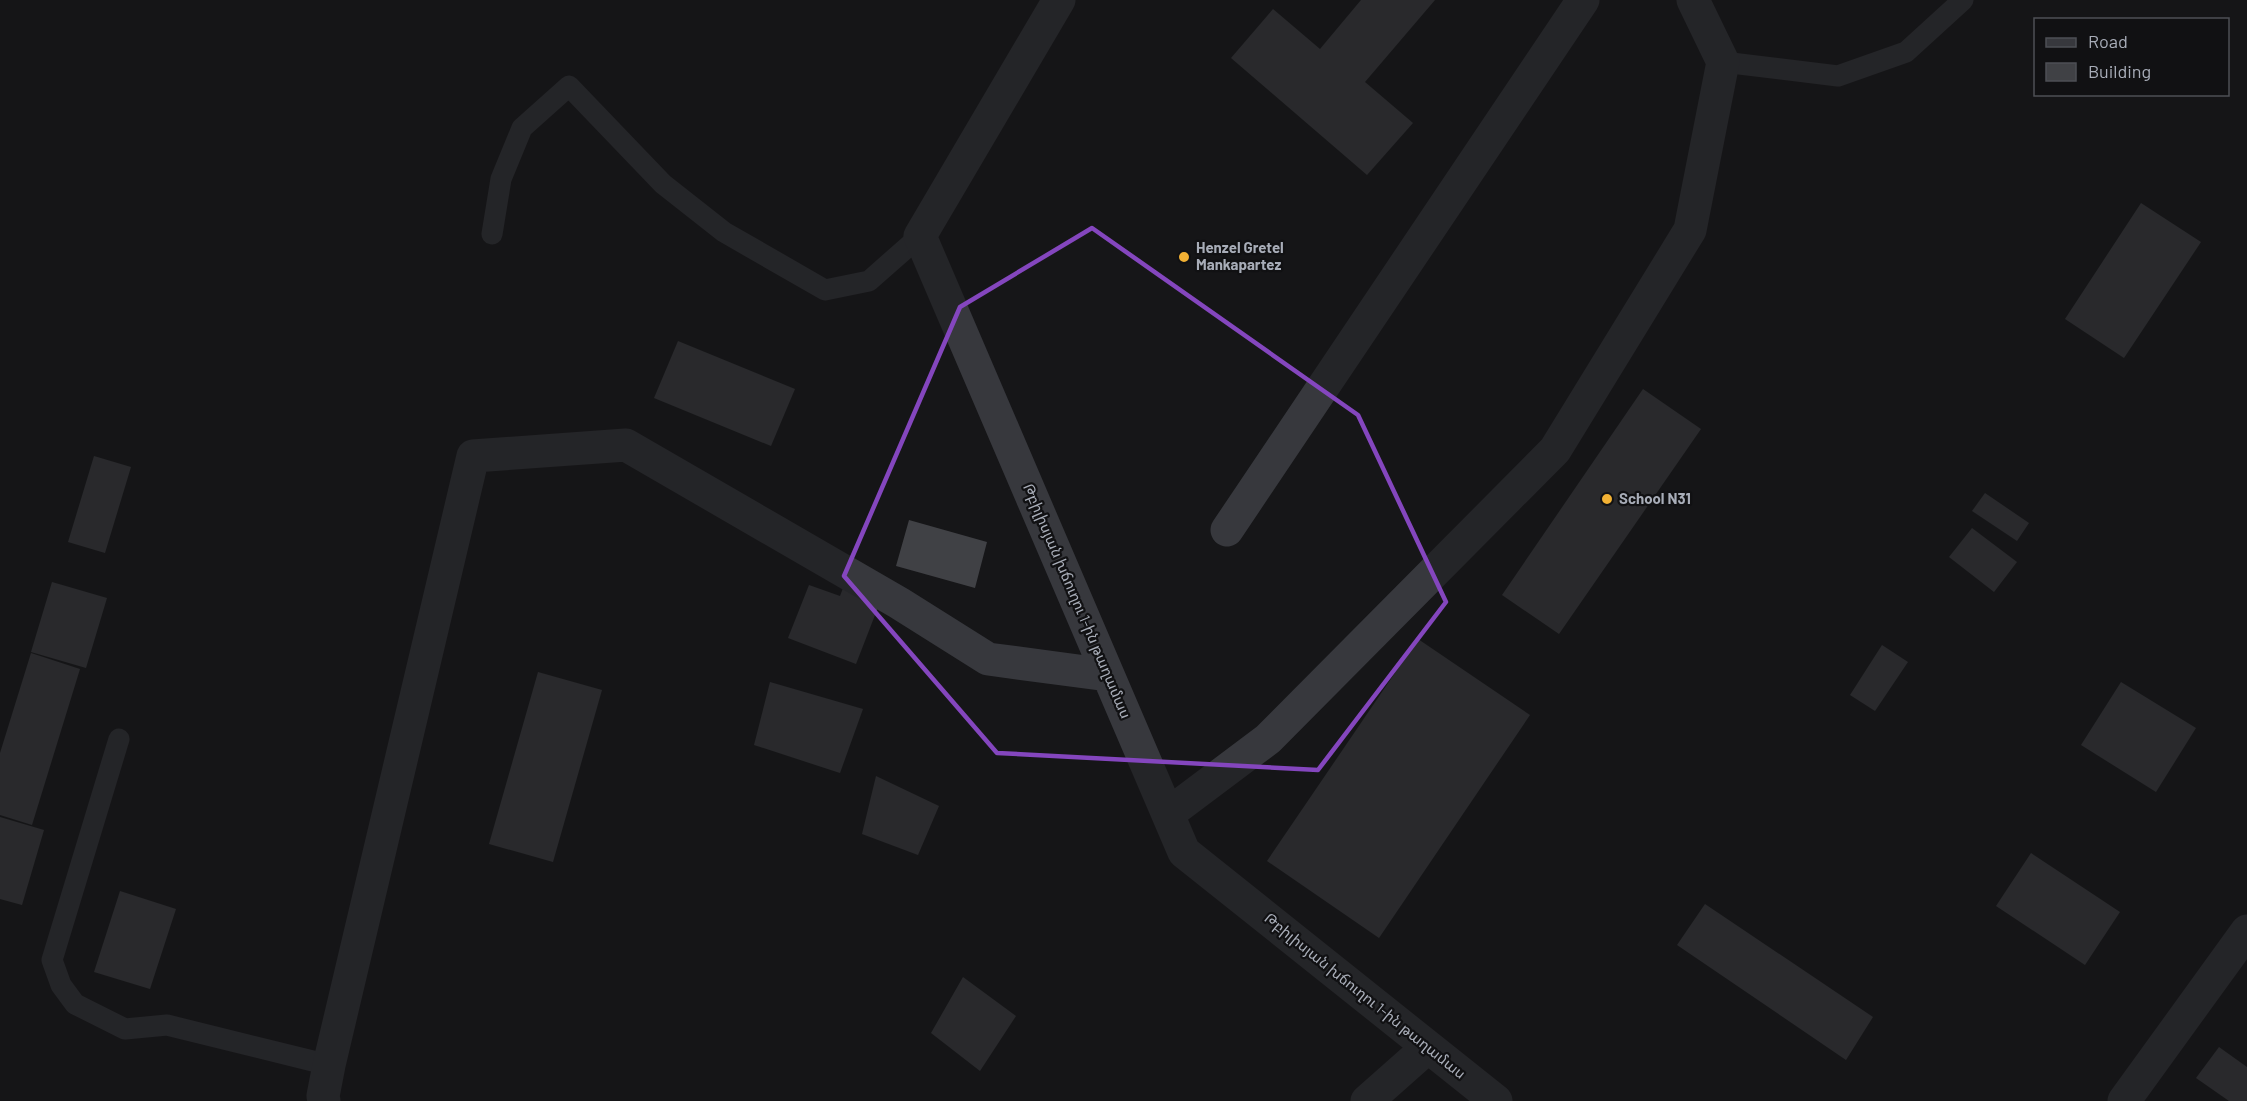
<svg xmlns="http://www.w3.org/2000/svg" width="2247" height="1101" font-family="Barlow,'Noto Sans Armenian',sans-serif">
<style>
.building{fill:#404145}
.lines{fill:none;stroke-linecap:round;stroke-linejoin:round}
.lane{stroke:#37383d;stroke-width:21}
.street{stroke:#37383d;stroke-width:33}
.marked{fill:none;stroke:#8446be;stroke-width:4.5;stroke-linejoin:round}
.poi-dot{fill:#f2b134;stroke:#111113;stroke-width:2}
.labels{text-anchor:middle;stroke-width:4.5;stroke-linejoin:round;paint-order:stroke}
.poi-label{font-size:15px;font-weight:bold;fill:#a8adb8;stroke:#111113;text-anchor:start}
.street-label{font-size:15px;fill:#a8adb8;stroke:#111113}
</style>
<rect width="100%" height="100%" fill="#161618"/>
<path class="building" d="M1361,0H1435L1365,82L1413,123L1367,175L1231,58L1273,9L1320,49Z
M2141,203L2201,242L2124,358L2065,319Z
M678,341L795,389L771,446L654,398Z
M1643,389L1701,429L1559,634L1502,595Z
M94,456L131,467L105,553L68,542Z
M1985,493L2029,523L2017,541L1972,511Z
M909,520L987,542L975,588L896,566Z
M1972,528L2017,562L1994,592L1949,557Z
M52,582L107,598L86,668L31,652Z
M845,583L882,597L856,664L788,638L809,585L840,596Z
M1418,639L1530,715L1379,938L1267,861Z
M1882,645L1908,662L1875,711L1850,695Z
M31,653L80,669L32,825L0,815V753Z
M538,672L602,690L553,862L489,844Z
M770,682L863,709L840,773L754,745Z
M2121,682L2196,728L2156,792L2081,745Z
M876,776L939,806L918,855L862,834Z
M0,817L44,830L22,905L0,899Z
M2031,853L2120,912L2085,965L1996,906Z
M120,891L176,909L150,989L94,972Z
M1705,904L1873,1017L1846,1060L1677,945Z
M963,977L1016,1016L980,1071L931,1033Z
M2219,1047L2247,1067V1101H2229L2196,1078Z"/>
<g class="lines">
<path class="lane" d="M1723,62L1838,76L1906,52L1963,0
M492,234L501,179L522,128L569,86L663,184L724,232L825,290L869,281L920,236
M119,739L52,960L61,985L75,1004L125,1029L167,1025L329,1065"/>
<path class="street" d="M1059,0L920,236L1184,852L1496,1101
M1227,530L1583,0
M1168,814L1268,739L1555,450L1690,230L1723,62L1693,0
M324,1101L323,1096L329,1065L473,456L626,445L899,603L988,659L1108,675
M1367,1101L1428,1047
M2124,1101L2247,931"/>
</g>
<path d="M0 0H2247V1101H0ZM1092,228L1358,415L1446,602L1318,770L997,753L844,576L960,307Z" fill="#161618" fill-opacity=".55" fill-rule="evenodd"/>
<path class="marked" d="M1092,228L1358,415L1446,602L1318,770L997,753L844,576L960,307Z"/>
<g class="poi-dot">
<circle cx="1184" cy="257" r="6"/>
<circle cx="1607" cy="499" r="6"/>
</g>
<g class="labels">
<g class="poi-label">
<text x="1196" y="253">Henzel Gretel<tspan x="1196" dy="17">Mankapartez</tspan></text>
<text x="1619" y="504">School N31</text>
</g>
<g class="street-label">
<text transform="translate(1077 601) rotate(67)" y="5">Թբիլիսյան խճուղու 1-ին թաղամաս</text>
<text transform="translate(1365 996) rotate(39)" y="5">Թբիլիսյան խճուղու 1-ին թաղամաս</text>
</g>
</g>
<rect x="2034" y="18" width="195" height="78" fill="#111113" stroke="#4d4f55" stroke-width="1.5"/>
<rect x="2046" y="38" width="30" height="9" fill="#37383d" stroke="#4d4f55" stroke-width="1.5"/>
<text x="2088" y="48" font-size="18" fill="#a8adb8">Road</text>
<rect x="2046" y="63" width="30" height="18" fill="#404145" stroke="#4d4f55" stroke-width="1.5"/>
<text x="2088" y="78" font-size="18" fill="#a8adb8">Building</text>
</svg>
